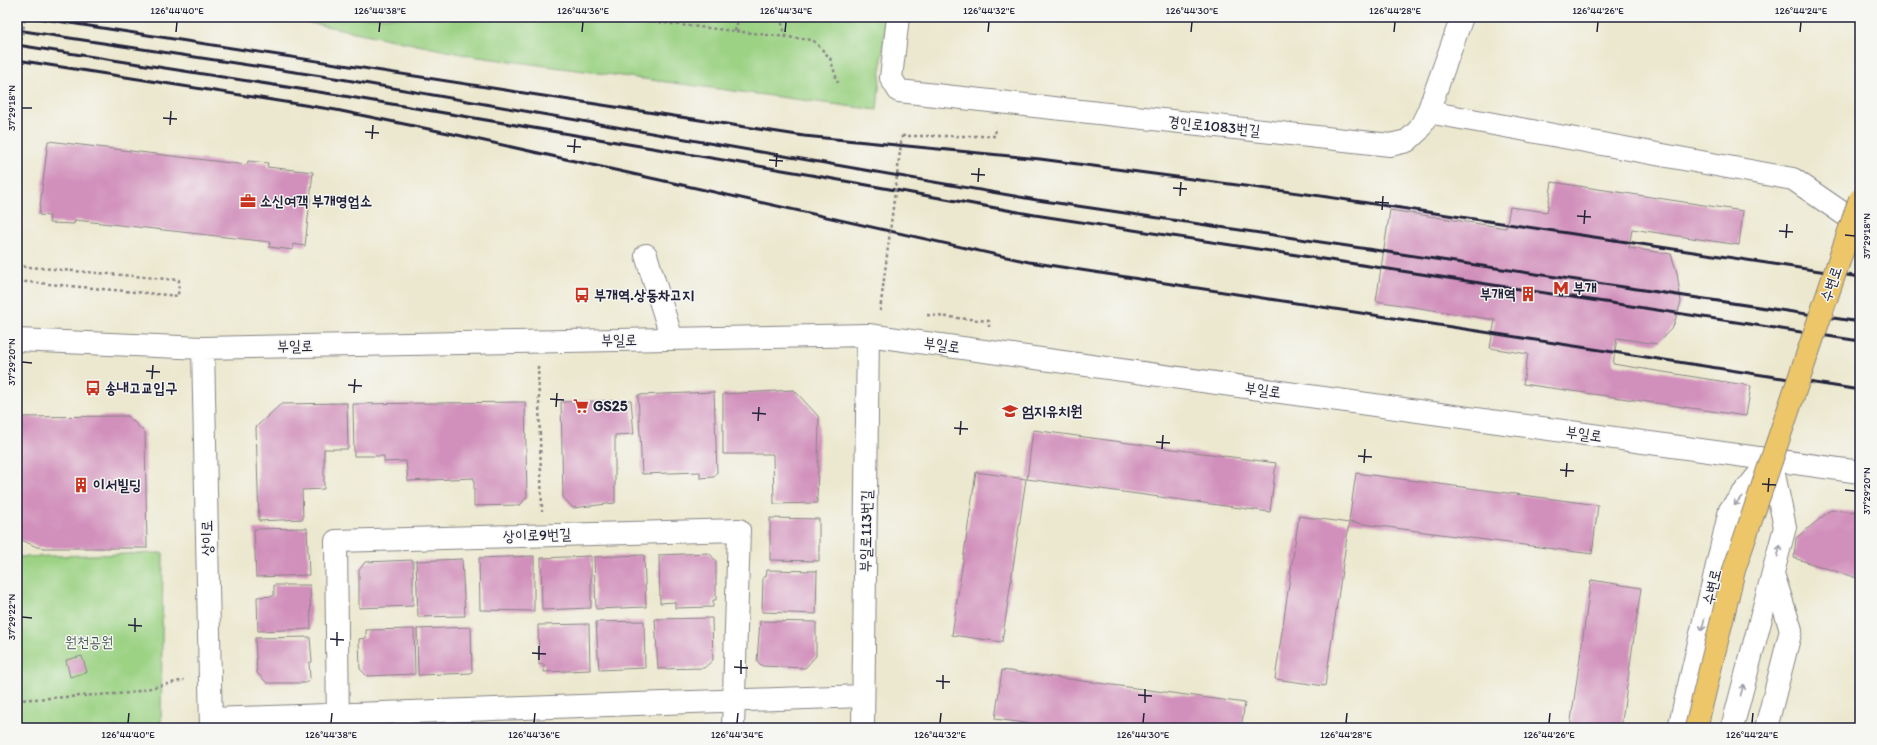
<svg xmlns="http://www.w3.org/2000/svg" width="1877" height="745" font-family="Itim,'Poor Story',sans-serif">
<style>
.green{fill:#9bd283;stroke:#5e7a5f}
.building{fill:#d190bb}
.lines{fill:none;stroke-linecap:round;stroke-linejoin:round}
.minor-casing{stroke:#878585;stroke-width:24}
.path{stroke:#878585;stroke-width:2.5;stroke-dasharray:3 3;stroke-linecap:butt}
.minor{stroke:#fff;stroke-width:22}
.rail{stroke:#22223b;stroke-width:3}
.major-bridge-casing{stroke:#878585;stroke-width:24;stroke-linecap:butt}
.path-bridge{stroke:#878585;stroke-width:2.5;stroke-dasharray:3 3;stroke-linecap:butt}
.major-bridge{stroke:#ecc669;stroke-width:22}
.oneway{stroke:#9c9ca7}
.ticks{fill:none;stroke:#22223b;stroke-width:1.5}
.labels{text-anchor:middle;stroke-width:3;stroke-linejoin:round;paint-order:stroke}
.street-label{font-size:15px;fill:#22223b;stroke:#f6f6f2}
.poi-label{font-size:15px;font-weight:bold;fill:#22223b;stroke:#f6f6f2;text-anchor:start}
.park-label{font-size:15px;fill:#465751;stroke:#f6f6f2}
.neatline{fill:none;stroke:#22223b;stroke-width:1.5}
.ticks-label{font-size:10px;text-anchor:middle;fill:#22223b}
</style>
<rect width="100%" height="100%" fill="#f6f6f2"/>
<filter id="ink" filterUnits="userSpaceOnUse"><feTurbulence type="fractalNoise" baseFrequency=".025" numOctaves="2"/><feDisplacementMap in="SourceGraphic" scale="8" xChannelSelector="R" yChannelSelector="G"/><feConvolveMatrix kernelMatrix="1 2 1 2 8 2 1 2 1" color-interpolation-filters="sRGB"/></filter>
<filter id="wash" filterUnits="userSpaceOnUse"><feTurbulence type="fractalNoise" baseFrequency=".012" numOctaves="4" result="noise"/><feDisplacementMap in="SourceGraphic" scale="16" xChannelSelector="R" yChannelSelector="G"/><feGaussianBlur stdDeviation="0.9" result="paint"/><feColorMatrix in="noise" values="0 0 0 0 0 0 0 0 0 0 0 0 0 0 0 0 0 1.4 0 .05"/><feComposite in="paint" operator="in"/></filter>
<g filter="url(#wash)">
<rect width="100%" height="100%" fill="#ece8cf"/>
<path class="green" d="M282,17H886L877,110L471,56Z
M163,553L161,728H17V557Z"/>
<g id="blocks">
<path class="building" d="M48,141L247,165L248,161L268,163L267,167L313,172L305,246L293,244V250L269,247L270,242L75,220L74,224L49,223L50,216L39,215Z
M1552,182L1743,211L1739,245L1632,229L1629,248L1671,254L1677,273L1681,302L1673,327L1657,344L1617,338L1613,364L1751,386L1746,416L1523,384L1528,354L1490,348L1495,320L1376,301L1390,210L1506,228L1510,207L1547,212Z
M794,390L819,417L817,503L774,504L773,454H723V394Z
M714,392L717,472L714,477L700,478V472L642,474L638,395Z
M631,400L634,434L615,435V503L573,508L563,497L561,402Z
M525,402L527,497L520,505L474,506V478L408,481L406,461L384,462V456H354L353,404Z
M347,403L348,449H324V489L302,490L303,519L259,521L256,427L281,404Z
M128,416L145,433L147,548H45L37,547L19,539L17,537V417Z
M1033,430L1276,463L1270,512L1027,479Z
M976,472L1026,479L1002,642L952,635Z
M1356,473L1598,505L1592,554L1349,522Z
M1831,510L1860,512V579L1794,558L1796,538Z
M1299,516L1349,523L1325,686L1275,679Z
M770,518L819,519V561L770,560Z
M307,528L309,575L256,577L254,529Z
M709,553L716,561V600H713V607L675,608V602L660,603L659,555Z
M644,555L646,607L596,609L594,557Z
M534,556V611L480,610L479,558Z
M591,556V608L542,610L541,558Z
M462,559L465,616L418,617L416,561Z
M413,560V606L359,608V570L365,562Z
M767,570L817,571L816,614L762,612L763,577H766Z
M1591,580L1641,588L1621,728H1570Z
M274,585H310L311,629L258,631L257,597L274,596Z
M712,618L713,660L704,668L658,669L655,619Z
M644,621L645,668L599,670L596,622Z
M760,621L816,622V656L805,668L762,666L757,661Z
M589,624L590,670L544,672V664L539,665L538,625Z
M471,627L472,673L418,675L417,629Z
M414,629L415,674L367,676L360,669L359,639L366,638V630Z
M310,637L312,662L309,663L310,679L306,683H267L257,673L255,638Z
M82,656L87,672L70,677L66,660Z
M1002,670L1245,703L1241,728H1063L995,719Z"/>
</g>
</g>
<g filter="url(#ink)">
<use href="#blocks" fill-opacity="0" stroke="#878585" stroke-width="1"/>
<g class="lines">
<defs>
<path id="minor" d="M898,17L891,78L899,91L1390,145L1407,141L1419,130L1428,112L1462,17
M1428,112L1793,179L1860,225
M646,255L672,339
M17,340L203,348L868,335L1860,472
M203,348L211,728
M211,719L863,696
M338,728L336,541L739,530L733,728
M863,728L868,335
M1679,728L1730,510L1770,460
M1732,728L1785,527L1771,460
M1766,728L1791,630L1773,574"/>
</defs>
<use href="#minor" class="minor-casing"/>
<path class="path" d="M611,17L813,40L830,58L838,83
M780,17L786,37
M735,31L739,17
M902,136H995L996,127
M17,266L179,280L178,296L17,281
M927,315L989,321V327
M538,366L542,511
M17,700L130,693L184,680"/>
<use href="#minor" class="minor"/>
<path class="rail" d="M31,17L804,136L1040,159L1314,195L1860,277
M17,30L341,79L1037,200L1860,322
M17,45L338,95L800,173L1035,215L1860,341
M17,60L336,110L453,134L1029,262L1860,390"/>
<defs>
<path id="major-bridge" d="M1696,728L1734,570L1860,199"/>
</defs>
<use href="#major-bridge" class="major-bridge-casing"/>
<path class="path-bridge" d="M17,70L25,17
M880,311L902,136"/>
<use href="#major-bridge" class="major-bridge"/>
</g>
<defs><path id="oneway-shaft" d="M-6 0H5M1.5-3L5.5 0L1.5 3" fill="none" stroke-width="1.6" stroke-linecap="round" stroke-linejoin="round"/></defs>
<g class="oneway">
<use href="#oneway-shaft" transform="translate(1738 501) rotate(129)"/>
<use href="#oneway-shaft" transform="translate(1779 551) rotate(-75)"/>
<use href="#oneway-shaft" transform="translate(1703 625) rotate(103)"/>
<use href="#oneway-shaft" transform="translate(1742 690) rotate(-75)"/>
</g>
</g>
<path class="ticks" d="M176,32L177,22M379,32L380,22M582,32L583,22M785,32L786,22M988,32L989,22M1191,32L1192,22M1394,32L1395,22M1597,32L1598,22M1800,32L1801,22M22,108H32M163,118L177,119M170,125L171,111M365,132L379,133M372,139L373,125M567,146L581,147M574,153L575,139M769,160L783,161M776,167L777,153M971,174L985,175M978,182L979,168M1173,188L1187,189M1180,196L1181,182M1375,202L1389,203M1382,210L1383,196M1577,216L1591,217M1584,224L1585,210M1779,231L1793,232M1845,235L1855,236M1786,238L1787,224M22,362L32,363M146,371L160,372M152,379L153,365M348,385L362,386M354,393L355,379M550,399L564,400M556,407L557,393M752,413L766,414M758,421L759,407M954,428L968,429M960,435L961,421M1156,442L1170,443M1162,449L1163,435M1358,456L1372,457M1364,463L1365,449M1560,470L1574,471M1566,477L1567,463M1762,484L1776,485M1845,490L1855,491M1768,492L1769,478M22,617L32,618M128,625L142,626M135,632V618M330,639L344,640M337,646V632M532,653L546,654M539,660V646M734,667L748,668M741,674V660M936,681L950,682M943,689V675M1138,695L1152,696M1145,703V689M128,723L129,713M331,723L332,713M534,723L535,713M737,723L738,713M940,723L941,713M1143,723L1144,713M1346,723L1347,713M1549,723L1550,713M1752,723L1753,713"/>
<defs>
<symbol id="office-bare" viewBox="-9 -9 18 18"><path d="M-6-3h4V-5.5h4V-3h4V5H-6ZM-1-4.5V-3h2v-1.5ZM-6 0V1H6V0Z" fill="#c8321e" stroke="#f6f6f2" stroke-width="2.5" paint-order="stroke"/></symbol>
<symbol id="metro-bare" viewBox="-9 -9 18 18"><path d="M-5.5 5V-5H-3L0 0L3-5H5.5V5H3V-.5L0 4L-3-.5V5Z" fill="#c8321e" stroke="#f6f6f2" stroke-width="2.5" paint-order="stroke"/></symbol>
<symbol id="building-bare" viewBox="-9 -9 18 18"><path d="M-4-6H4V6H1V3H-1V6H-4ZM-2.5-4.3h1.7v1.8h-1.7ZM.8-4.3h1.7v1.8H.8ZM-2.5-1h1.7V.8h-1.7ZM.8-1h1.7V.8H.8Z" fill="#c8321e" stroke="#f6f6f2" stroke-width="2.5" paint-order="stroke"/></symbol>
<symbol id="bus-bare" viewBox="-9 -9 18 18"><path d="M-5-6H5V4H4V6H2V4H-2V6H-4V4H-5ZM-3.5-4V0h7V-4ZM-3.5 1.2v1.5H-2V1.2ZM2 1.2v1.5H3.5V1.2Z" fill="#c8321e" stroke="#f6f6f2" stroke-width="2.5" paint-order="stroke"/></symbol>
<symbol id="supermarket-bare" viewBox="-9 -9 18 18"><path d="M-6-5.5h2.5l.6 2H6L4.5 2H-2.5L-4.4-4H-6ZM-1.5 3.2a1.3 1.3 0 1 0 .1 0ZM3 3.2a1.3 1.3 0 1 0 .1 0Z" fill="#c8321e" stroke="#f6f6f2" stroke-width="2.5" paint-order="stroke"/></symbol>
<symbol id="school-bare" viewBox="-9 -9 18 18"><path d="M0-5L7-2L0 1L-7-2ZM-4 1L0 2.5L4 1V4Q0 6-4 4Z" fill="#c8321e" stroke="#f6f6f2" stroke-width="2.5" paint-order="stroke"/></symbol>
</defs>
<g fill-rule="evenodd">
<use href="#office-bare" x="237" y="190" width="22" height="22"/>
<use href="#metro-bare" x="1550" y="277" width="22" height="22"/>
<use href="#building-bare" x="1517" y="283" width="22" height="22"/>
<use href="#bus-bare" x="571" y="284" width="22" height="22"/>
<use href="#bus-bare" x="82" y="377" width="22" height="22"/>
<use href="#supermarket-bare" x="570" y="395" width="22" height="22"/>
<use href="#school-bare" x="999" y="400" width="22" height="22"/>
<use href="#building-bare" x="70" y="474" width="22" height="22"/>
</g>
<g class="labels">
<g class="street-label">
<text transform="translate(1214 126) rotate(6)" y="5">경인로1083번길</text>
<text transform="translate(1831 284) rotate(-71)" y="5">수변로</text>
<text transform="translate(619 340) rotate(-1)" y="5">부일로</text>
<text transform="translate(942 345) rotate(8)" y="5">부일로</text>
<text transform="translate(295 346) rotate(-1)" y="5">부일로</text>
<text transform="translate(1263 390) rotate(8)" y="5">부일로</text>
<text transform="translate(1584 434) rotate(8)" y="5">부일로</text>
<text transform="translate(866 531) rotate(-89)" y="5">부일로113번길</text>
<text transform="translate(537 535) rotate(-2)" y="5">상이로9번길</text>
<text transform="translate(207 538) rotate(-91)" y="5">상이로</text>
<text transform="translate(1712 587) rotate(-77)" y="5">수변로</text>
</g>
<g class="poi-label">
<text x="260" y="206">소신여객 부개영업소</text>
<text x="1573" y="293">부개</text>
<text x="1516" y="299" text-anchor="end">부개역</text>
<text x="594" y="300">부개역.상동차고지</text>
<text x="105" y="393">송내고교입구</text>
<text x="593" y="411">GS25</text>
<text x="1022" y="416">엄지유치원</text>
<text x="93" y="490">이서빌딩</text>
</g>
<g class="park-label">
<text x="89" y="647">원천공원</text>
</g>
</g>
<rect width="1877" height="745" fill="none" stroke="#f6f6f2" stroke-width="44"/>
<rect x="22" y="22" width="1833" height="701" class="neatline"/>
<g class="ticks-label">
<text x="177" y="14">126°44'40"E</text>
<text x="380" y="14">126°44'38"E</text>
<text x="583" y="14">126°44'36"E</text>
<text x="786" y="14">126°44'34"E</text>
<text x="989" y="14">126°44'32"E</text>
<text x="1192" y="14">126°44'30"E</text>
<text x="1395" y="14">126°44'28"E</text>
<text x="1598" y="14">126°44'26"E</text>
<text x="1801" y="14">126°44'24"E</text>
<text transform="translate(11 108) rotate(-90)" y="4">37°29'18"N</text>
<text transform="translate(1866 236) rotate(-90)" y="4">37°29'18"N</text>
<text transform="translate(11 362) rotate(-90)" y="4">37°29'20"N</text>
<text transform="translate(1866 491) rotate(-90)" y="4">37°29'20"N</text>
<text transform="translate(11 617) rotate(-90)" y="4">37°29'22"N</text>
<text x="128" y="738">126°44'40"E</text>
<text x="331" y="738">126°44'38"E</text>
<text x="534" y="738">126°44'36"E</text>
<text x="737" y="738">126°44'34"E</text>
<text x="940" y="738">126°44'32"E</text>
<text x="1143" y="738">126°44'30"E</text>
<text x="1346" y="738">126°44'28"E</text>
<text x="1549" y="738">126°44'26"E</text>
<text x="1752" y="738">126°44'24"E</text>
</g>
</svg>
